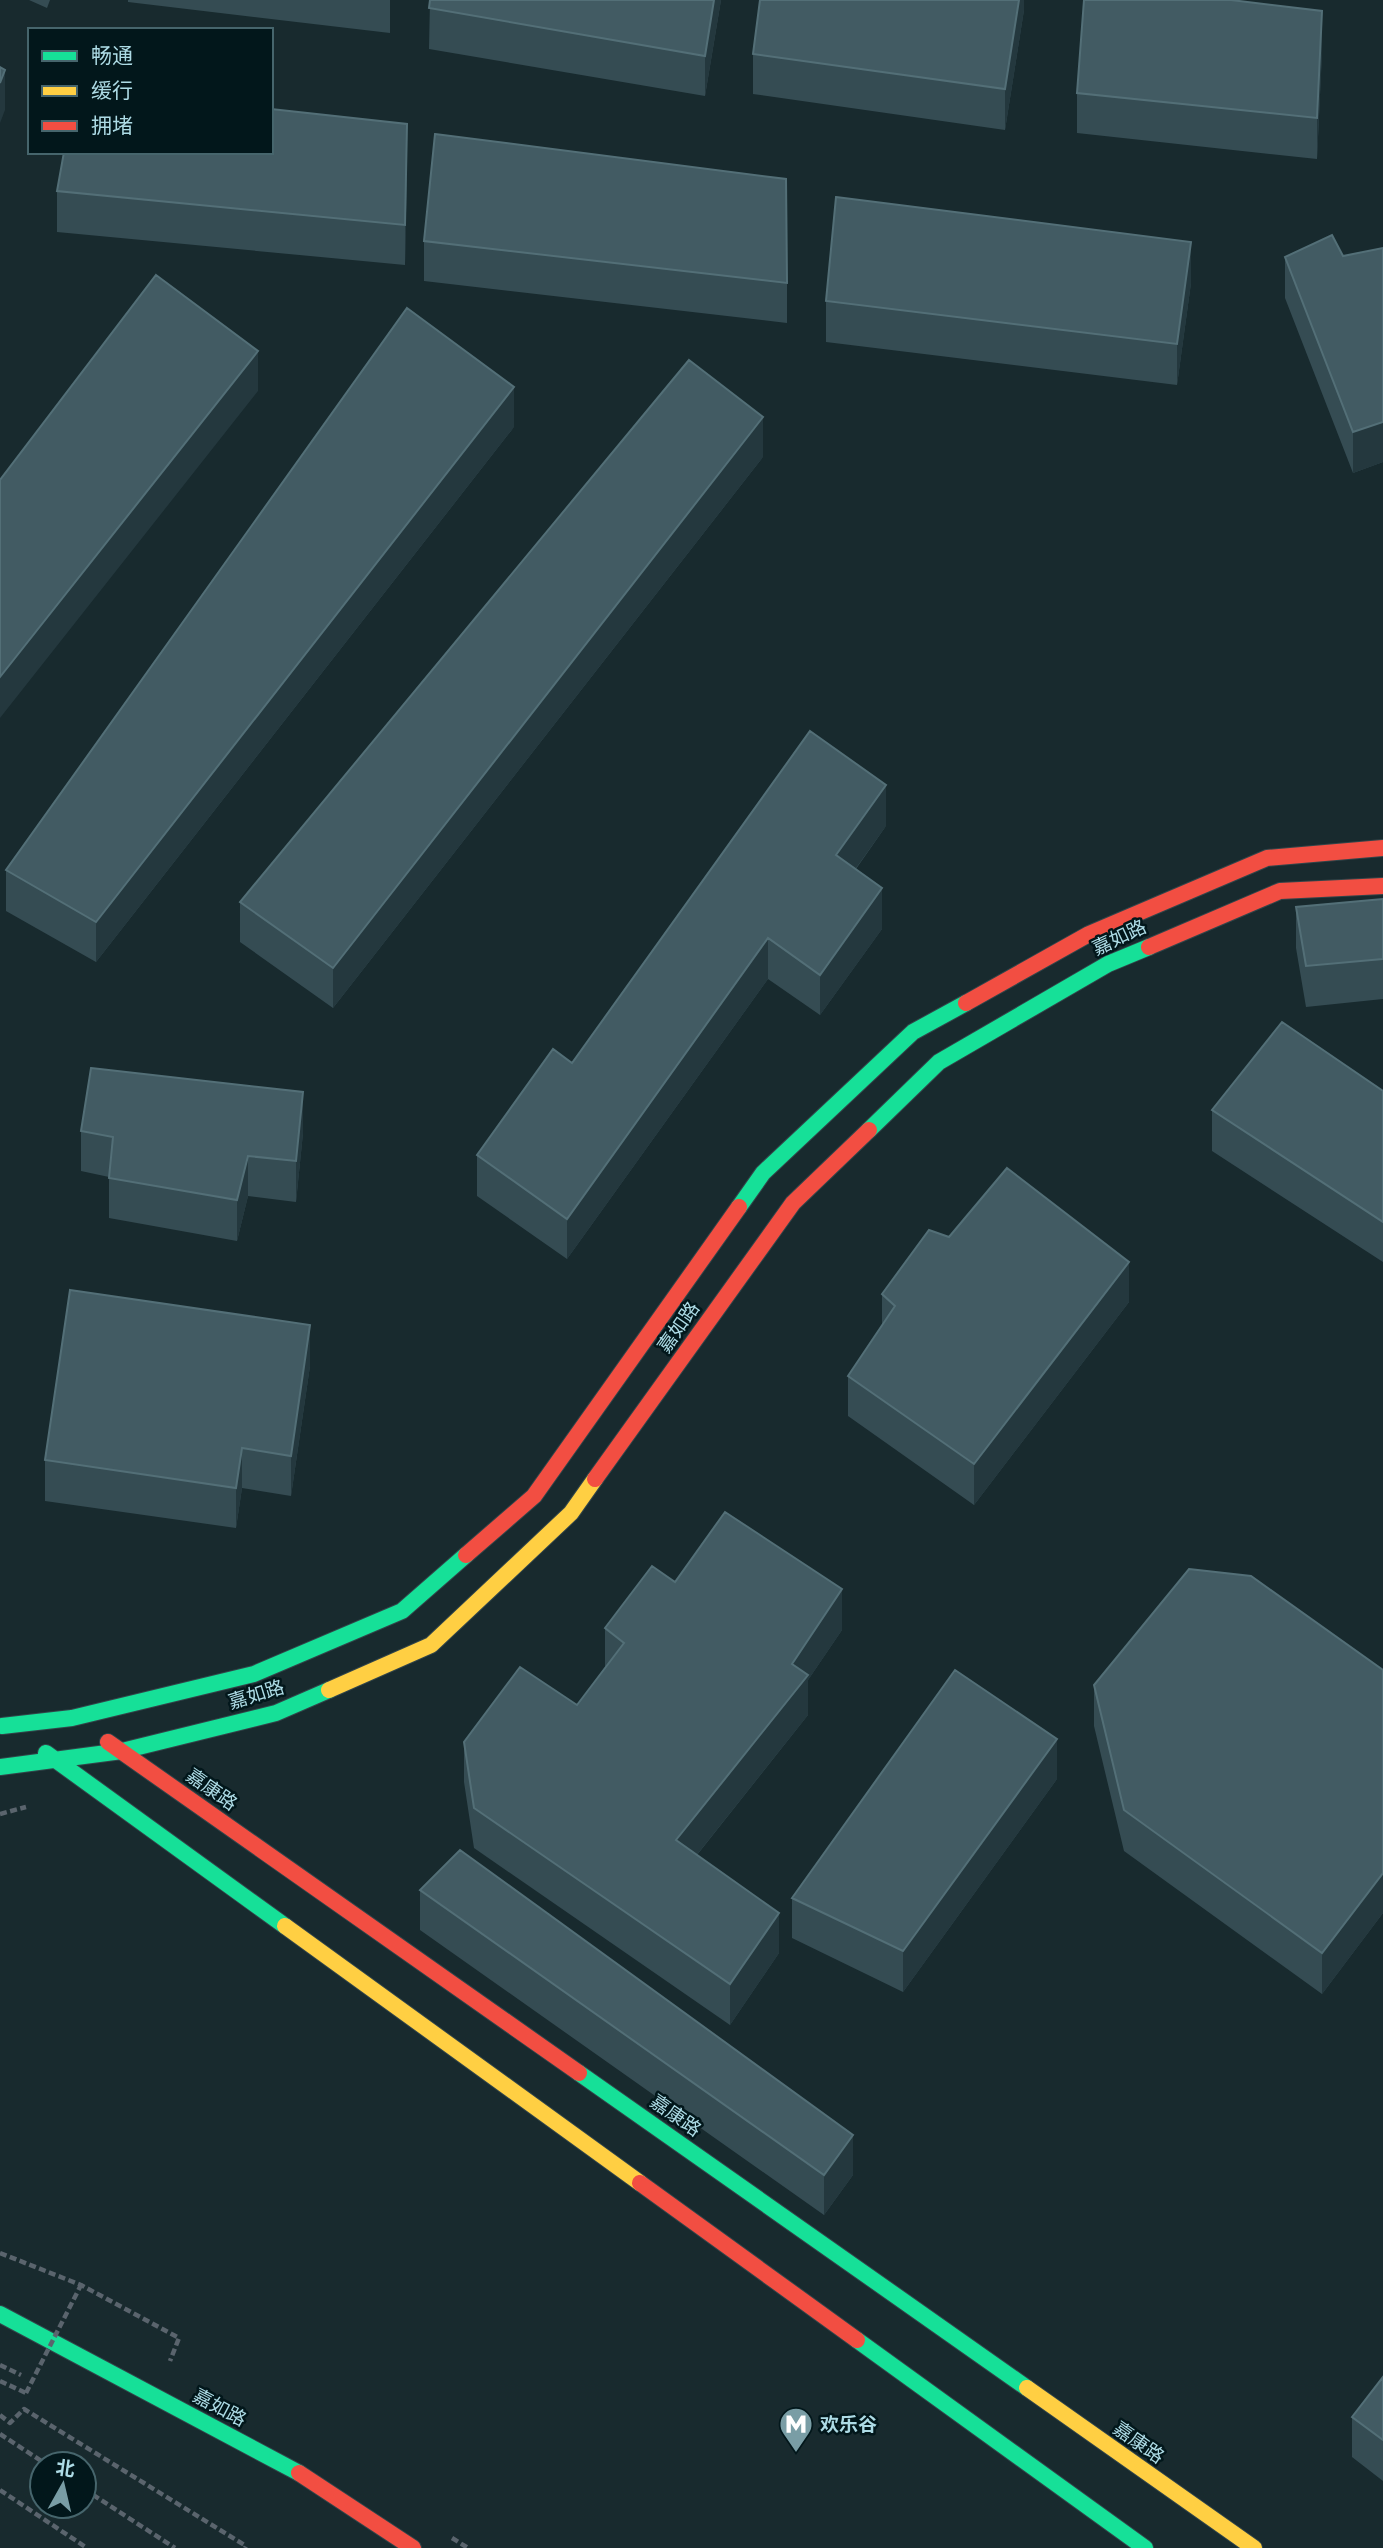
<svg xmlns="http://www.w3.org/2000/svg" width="1383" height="2548" font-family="Manrope,'Noto Sans SC',sans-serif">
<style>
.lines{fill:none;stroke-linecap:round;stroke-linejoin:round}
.fast-casing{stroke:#32454a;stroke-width:18}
.slow-casing{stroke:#32454a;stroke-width:18}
.jam-casing{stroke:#32454a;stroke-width:18}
.path{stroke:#5a646d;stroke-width:4.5;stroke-dasharray:7 3.5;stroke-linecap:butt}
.fast{stroke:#16e098;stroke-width:16}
.slow{stroke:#ffcf43;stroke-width:16}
.jam{stroke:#f24e42;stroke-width:16}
.path-bridge{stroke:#5a646d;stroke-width:4.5;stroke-dasharray:7 3.5;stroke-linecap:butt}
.wall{fill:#354c53}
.shaded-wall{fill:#24383e}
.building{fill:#425b63;stroke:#536f77;stroke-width:2}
.labels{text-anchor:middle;stroke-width:5;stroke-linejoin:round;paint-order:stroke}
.street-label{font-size:19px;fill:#addbe5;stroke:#02171b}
.poi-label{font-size:19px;font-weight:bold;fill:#addbe5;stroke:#02171b;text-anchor:start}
</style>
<rect width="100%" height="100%" fill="#182a2e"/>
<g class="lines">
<defs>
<path id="fast" d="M869,1130L939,1062L1108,964L1149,947
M739,1207L763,1173L913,1032L966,1003
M2,1726L72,1718L254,1674L402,1611L466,1555
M46,1753L285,1926
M0,1767L122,1751L276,1713L329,1690
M579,2073L1027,2388
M0,2314L299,2473
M857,2340L1145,2548"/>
<path id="slow" d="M329,1690L431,1645L571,1513L595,1479
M285,1926L640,2183
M1027,2388L1254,2548"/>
<path id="jam" d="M1149,947L1280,891L1383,886
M966,1003L1089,934L1267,858L1383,848
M595,1479L793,1203L869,1130
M466,1555L534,1496L739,1207
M108,1742L579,2073
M640,2183L857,2340
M299,2473L413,2548"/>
</defs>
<use href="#fast" class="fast-casing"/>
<use href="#slow" class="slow-casing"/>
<use href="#jam" class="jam-casing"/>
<path class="path" d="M0,1814L26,1807
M0,2253L81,2285L179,2338L170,2361
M0,2365L21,2375
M0,2381L26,2393
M0,2415L10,2423L24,2409L246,2546L245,2548
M0,2434L46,2464
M84,2489L175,2548
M0,2490L87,2548
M452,2538L468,2548"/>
<use href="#fast" class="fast"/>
<use href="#slow" class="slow"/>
<use href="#jam" class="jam"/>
<path class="path-bridge" d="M26,2393L81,2285"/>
</g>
<path class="wall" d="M29,0H50L47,8Z
M128,0H390V33L128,2Z
M430,0H721L705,96L429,49Z
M1024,0V10L1005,130L753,94V54Z
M1322,52L1317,159L1077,133V93Z
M407,165L405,265L57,232V191Z
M424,241L787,283V323L424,281Z
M1383,248V462L1353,473L1285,298V257L1343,256Z
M1191,283L1177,385L826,342V301Z
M514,427L96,962L6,911V870Z
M763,457L333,1008L240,942V902Z
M886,826L856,869L882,929L820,1015L768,979L567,1259L477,1196V1155L572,1063Z
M1383,899V999L1306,1007L1296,948V907Z
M1383,1091V1262L1212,1151V1110Z
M81,1131L303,1133L296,1202L248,1196L237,1241L109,1218V1177L81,1171Z
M882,1294L1129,1302L974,1505L848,1416V1376L882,1326Z
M310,1366L291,1496L242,1488L236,1528L45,1501V1460Z
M675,1582L842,1630L808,1680V1715L697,1855L779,1953L730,2025L474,1848L464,1782V1742L577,1705L605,1667V1628Z
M1383,1670V1913L1322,1994L1124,1851L1094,1726V1685Z
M1057,1779L903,1992L792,1938V1898Z
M420,1890L853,2175L824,2215L420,1930Z
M1383,2377V2481L1352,2457V2417Z"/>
<path class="shaded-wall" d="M714,0H721L705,96V56Z
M1019,0H1024V10L1005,130V89Z
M1322,11V52L1317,159V118Z
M5,70V110L0,123V83Z
M407,124V165L405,265V225Z
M1191,242V283L1177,385V344Z
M258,351V391L0,718V677Z
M514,387V427L96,962V922Z
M763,417V457L333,1008V968Z
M1383,422V462L1353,473V432Z
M886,785V826L836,896V855Z
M882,888V929L820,1015V975Z
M768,938V979L567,1259V1219Z
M303,1092V1133L296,1202V1161Z
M248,1156V1196L237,1241V1200Z
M1129,1262V1302L974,1505V1464Z
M310,1325V1366L291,1496V1456Z
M242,1448V1488L236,1528V1488Z
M842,1589V1630L808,1680V1715L676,1881V1840Z
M1057,1739V1779L903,1992V1951Z
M1383,1873V1913L1322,1994V1953Z
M779,1913V1953L730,2025V1984Z
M853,2135V2175L824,2215V2175Z"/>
<path class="building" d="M430,0H714L705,56L429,8Z
M760,0H1019L1005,89L753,54Z
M1084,0H1231L1322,11L1317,118L1077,93Z
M0,67L5,70L0,83Z
M271,109L407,124L405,225L57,191L64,152H271Z
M435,134L786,179L787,283L424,241Z
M836,197L1191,242L1177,344L826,301Z
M1332,235L1343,256L1383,248V422L1353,432L1285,257Z
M156,275L258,351L0,677V480Z
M407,308L514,387L96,922L6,870Z
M689,360L763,417L333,968L240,902Z
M810,731L886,785L836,855L882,888L820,975L768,938L567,1219L477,1155L553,1049L572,1063Z
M1383,899V959L1306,966L1296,907Z
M1282,1022L1383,1091V1222L1212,1110Z
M91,1068L303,1092L296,1161L248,1156L237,1200L109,1178L113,1137L81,1131Z
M1007,1168L1129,1262L974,1464L848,1376L895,1306L882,1294L929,1230L949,1237Z
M70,1290L310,1325L291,1456L242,1448L236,1488L45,1460Z
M725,1512L842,1589L792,1664L808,1675L676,1840L779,1913L730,1984L474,1808L464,1742L520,1667L577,1705L624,1643L605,1628L652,1566L675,1582Z
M1189,1569L1251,1576L1383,1670V1873L1322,1953L1124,1810L1094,1685Z
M955,1670L1057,1739L903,1951L792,1898Z
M460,1850L853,2135L824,2175L420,1890Z
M1383,2377V2440L1352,2417Z"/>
<defs>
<symbol id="metro-pin" viewBox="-11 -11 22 30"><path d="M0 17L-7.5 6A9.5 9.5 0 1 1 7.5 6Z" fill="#799da5" stroke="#02171b"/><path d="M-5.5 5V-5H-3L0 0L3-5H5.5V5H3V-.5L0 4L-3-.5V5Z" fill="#fff"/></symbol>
</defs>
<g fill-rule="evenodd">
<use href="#metro-pin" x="777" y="2405" width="38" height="52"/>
</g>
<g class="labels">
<g class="street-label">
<text transform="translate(1119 937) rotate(-25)" y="7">嘉如路</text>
<text transform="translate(678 1327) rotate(-55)" y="7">嘉如路</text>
<text transform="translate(256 1694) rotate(-17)" y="7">嘉如路</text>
<text transform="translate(212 1789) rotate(35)" y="7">嘉康路</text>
<text transform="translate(676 2115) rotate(35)" y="7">嘉康路</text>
<text transform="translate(220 2407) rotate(28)" y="7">嘉如路</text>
<text transform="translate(1139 2442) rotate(35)" y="7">嘉康路</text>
</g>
<g class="poi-label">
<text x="820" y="2431">欢乐谷</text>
</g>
</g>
<rect x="28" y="28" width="245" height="126" fill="#02171b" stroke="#46656c" stroke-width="2"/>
<rect x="42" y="51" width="35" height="10" fill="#16e098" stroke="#46656c" stroke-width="2"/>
<text x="91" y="63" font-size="21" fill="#addbe5">畅通</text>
<rect x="42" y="86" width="35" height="10" fill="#ffcf43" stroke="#46656c" stroke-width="2"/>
<text x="91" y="98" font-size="21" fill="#addbe5">缓行</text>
<rect x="42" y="121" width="35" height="10" fill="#f24e42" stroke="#46656c" stroke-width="2"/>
<text x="91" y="133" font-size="21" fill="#addbe5">拥堵</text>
<g transform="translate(63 2485) rotate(8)"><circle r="33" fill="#02171b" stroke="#46656c" stroke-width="2"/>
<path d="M0-5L12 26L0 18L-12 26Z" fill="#799da5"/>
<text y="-10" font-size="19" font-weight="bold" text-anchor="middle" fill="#addbe5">北</text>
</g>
</svg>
